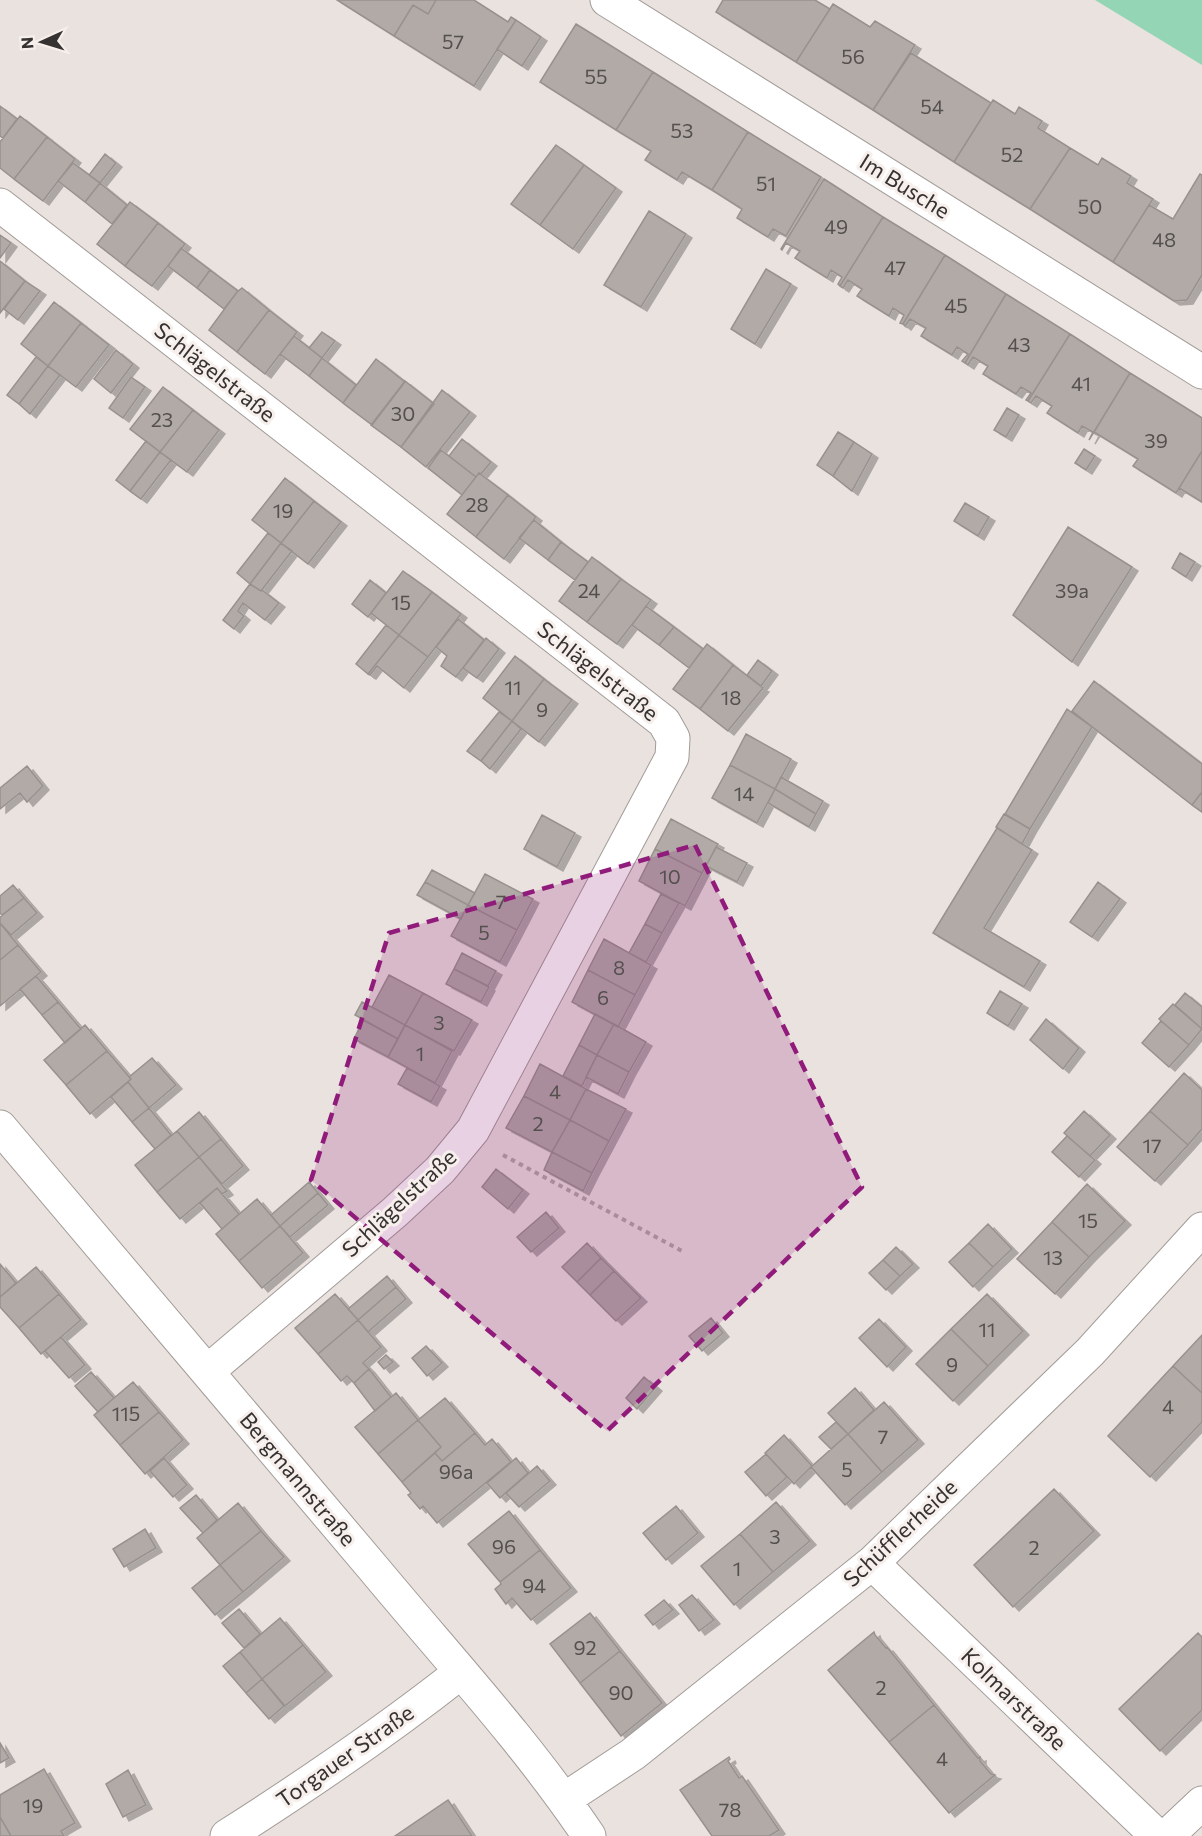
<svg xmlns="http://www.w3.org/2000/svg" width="1202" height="1836" font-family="Commissioner,sans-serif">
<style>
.green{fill:#94d5b6}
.building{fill:#b1aaa7;stroke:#98918e;stroke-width:1.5;filter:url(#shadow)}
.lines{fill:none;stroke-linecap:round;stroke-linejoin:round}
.minor-casing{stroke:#a29b98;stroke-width:35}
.path{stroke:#afa9a6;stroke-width:4;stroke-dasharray:4.5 4.5;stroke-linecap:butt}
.minor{stroke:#fff;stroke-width:33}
.marked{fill:#901b7a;fill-opacity:0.2;stroke:#901b7a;stroke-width:4.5;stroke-dasharray:12 8;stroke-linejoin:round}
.labels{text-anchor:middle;stroke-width:6;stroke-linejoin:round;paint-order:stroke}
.number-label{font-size:20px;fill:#54504e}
.street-label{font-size:22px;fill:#353231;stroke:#f7efec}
</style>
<defs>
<filter id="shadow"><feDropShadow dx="6" dy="4" stdDeviation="0" flood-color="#0004"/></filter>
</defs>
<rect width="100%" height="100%" fill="#eae2df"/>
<path class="green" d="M1095,0H1202V65Z"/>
<path class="building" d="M337,0H436L428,14L413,5L394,36Z
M436,0H474L508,22L511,17L516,20L474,86L394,36L413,5L428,14Z
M723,0H815L830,9L796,62L716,12Z
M833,4L870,27L875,21L915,45L873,110L796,62Z
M516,20L541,37L522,66L497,49Z
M576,24L653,72L616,130L540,82Z
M911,53L991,103L954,162L873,110Z
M653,72L748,132L712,190L682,172L677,180L645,160L651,151L616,130Z
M993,100L1015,114L1019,107L1042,121L1038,128L1070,148L1030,209L954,162Z
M0,106L17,119L3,138L0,136Z
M20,116L47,137L14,179L0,168V142Z
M748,132L821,177L786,236L773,229L768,237L737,218L742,209L712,190Z
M47,137L75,159L43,201L14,179Z
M556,145L584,165L540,225L511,204Z
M1070,148L1098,165L1102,158L1131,176L1127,183L1153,199L1113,262L1030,209Z
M105,154L116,163L100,183L89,175Z
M73,163L100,183L85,202L58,181Z
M584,165L616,188L573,249L540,225Z
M1200,174L1202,175V275L1187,300L1174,301L1113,262L1149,205L1173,219Z
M824,179L883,217L840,286L838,284L842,277L831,270L827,278L795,258L800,251L786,243L782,250L781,249Z
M100,183L127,205L112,224L85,202Z
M130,202L158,223L125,266L97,244Z
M649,211L686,234L641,307L604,285Z
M883,217L945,255L903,324L900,323L904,315L893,308L889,316L857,296L862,289L848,280L843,288L840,286Z
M158,223L185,244L152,286L125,266Z
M0,235L11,243L0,258Z
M181,248L210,270L197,288L168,266Z
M945,255L1006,294L965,363L962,361L968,354L957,347L952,355L921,336L926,328L910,319L905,326L903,324Z
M0,261L25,281L0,313Z
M766,269L791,284L755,344L731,329Z
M210,270L238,291L224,309L197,288Z
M25,281L40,291L18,320L4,309Z
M242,288L269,310L237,352L209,330L237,292Z
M1006,294L1070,334L1028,401L1026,400L1031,393L1021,387L1016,394L983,374L988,366L973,357L968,365L965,363Z
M54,302L81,323L48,366L21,344Z
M269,310L297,332L265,374L237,352Z
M81,323L109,345L76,387L48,366Z
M322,332L335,341L322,358L309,348Z
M1070,334L1130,373L1089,440L1093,432L1082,426L1078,433L1047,413L1052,406L1036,396L1031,403L1028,401Z
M294,336L322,358L309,376L280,354Z
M116,350L133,364L111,393L94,379Z
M36,357L48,366L19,404L7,395Z
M322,358L356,385L343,403L309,376Z
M376,359L405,382L372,425L343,403Z
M48,366L60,375L30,414L19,404Z
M1130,373L1202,418V451L1176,493L1133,466L1138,459L1094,432Z
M131,377L145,387L123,418L109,408Z
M405,381L434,404L401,447L371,425Z
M163,387L193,410L160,452L130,429Z
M442,390L470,412L426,467L401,447Z
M1007,408L1019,415L1006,437L994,430Z
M193,410L219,430L187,472L160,452Z
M838,432L854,442L833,476L817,465Z
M462,439L491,462L481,474L479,473L476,477L449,456Z
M146,441L160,452L130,491L116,480Z
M854,442L872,454L852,491L833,476Z
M1084,449L1095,456L1086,470L1075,463Z
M441,450L476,477L462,495L428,468Z
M1202,451V502L1179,488Z
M160,452L171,460L141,499L130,491Z
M479,473L508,495L476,537L447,514Z
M285,478L314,501L281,543L252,520Z
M508,495L536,517L504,559L476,537Z
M314,501L341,522L308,564L281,543Z
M965,503L989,517L978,536L954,521Z
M534,520L561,542L548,560L519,538Z
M1068,527L1132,567L1072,662L1013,615Z
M268,533L281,543L250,584L237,573Z
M561,542L588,562L575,580L548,560Z
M281,543L292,551L261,591L250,584Z
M1180,553L1195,562L1186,577L1172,568Z
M592,557L621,579L587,622L559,601Z
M403,571L432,592L399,635L371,613Z
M621,579L651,600L617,644L587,622Z
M370,580L386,593L368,617L352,604Z
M250,584L261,591L262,590L279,603L265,620L243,603L238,611L244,616L234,629L223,620Z
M432,592L461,614L428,657L399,635Z
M646,606L674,627L659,645L632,625Z
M458,619L484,640L456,677L441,666L447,656L436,647Z
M386,625L399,635L368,674L356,664Z
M674,627L703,649L689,668L659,645Z
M399,635L428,657L404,688L377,666L370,675L368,674Z
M486,638L499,649L477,678L463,668Z
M707,644L733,665L700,709L673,689Z
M515,656L544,679L512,721L483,698Z
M758,660L772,671L761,686L747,675Z
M733,665L763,688L728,731L700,709Z
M544,679L572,700L539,742L512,721Z
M1094,681L1202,764V792L1192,805L1072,711Z
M1067,709L1092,727L1030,829L1005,814Z
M499,712L512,721L481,761L467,751Z
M512,721L521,729L490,769L481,761Z
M746,734L791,759L775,789L730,765Z
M730,765L775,789L757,823L712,798Z
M27,766L43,786L27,802L20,793L0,809V788Z
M781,777L823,801L816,814L775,789Z
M775,789L816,814L809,827L768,803Z
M1202,792V812L1192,805Z
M1004,814L1030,829L1022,844L996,827Z
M542,815L575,833L557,867L524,849Z
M671,819L718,844L702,873L655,849Z
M997,828L1032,850L984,928L1040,961L1024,987L933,933Z
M716,847L747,863L737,882L706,866Z
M655,849L702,873L685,906L639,881Z
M432,870L475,893L468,905L425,882Z
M485,874L533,899L517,930L468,905Z
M425,882L468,905L461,919L417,895Z
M1098,882L1120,899L1092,937L1070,922Z
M13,885L24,898L2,915L0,913V896Z
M661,894L679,903L662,933L645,924Z
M24,898L37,913L11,935L0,923V917Z
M468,905L517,930L500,962L451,936Z
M0,923L18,945L0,960Z
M645,924L662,933L646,962L629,953Z
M604,939L651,965L635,995L588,970Z
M18,945L41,972L0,1006V960Z
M462,953L496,971L488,986L454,969Z
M454,969L489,987L481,1002L446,984Z
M588,970L635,995L618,1027L572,1002Z
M389,975L423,993L405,1025L372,1007Z
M36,976L58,1002L42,1015L20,989Z
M1000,991L1022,1004L1008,1026L987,1013Z
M423,993L472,1020L454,1051L405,1025Z
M1185,993L1202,1007V1029L1175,1005Z
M58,1002L81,1029L65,1043L42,1015Z
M362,1002L405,1025L398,1039L355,1015Z
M1173,1004L1202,1029L1189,1045L1159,1019Z
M595,1014L614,1024L597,1055L579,1045Z
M1046,1019L1079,1048L1063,1069L1030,1040Z
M363,1020L398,1039L388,1057L354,1039Z
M1161,1021L1189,1045L1169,1067L1142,1043Z
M614,1024L646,1042L629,1072L597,1055Z
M85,1025L107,1051L66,1085L44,1060Z
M405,1025L452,1051L435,1083L388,1057Z
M579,1045L597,1055L582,1086L563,1076Z
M107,1051L131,1079L90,1114L66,1085Z
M597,1055L629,1072L618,1094L586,1077Z
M152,1058L176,1085L149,1108L128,1082L131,1079L129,1077Z
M540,1064L586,1089L570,1120L524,1096Z
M407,1068L440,1086L431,1102L398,1084Z
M1184,1073L1202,1090V1129L1188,1145L1150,1111Z
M128,1082L149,1108L132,1122L111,1097Z
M586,1089L626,1109L609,1141L570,1120Z
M524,1096L570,1120L552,1152L506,1128Z
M149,1108L171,1135L155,1149L132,1122Z
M1084,1111L1110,1135L1090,1156L1064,1133Z
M1150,1111L1188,1145L1155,1181L1117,1147Z
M199,1112L221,1139L199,1157L177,1131Z
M570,1120L609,1141L592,1173L552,1152Z
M177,1131L199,1157L157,1192L135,1165Z
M1067,1136L1095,1160L1079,1177L1052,1152Z
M221,1139L243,1166L222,1184L199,1157Z
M552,1152L592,1173L583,1191L544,1170Z
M199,1157L227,1191L222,1194L217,1188L180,1219L157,1192Z
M496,1169L523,1190L508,1209L482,1187Z
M309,1182L318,1193L280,1226L271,1215Z
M1087,1184L1125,1221L1089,1257L1052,1222Z
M217,1188L239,1214L222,1229L200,1203Z
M318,1193L328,1205L290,1237L280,1226Z
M257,1199L280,1226L239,1261L216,1234Z
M546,1212L559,1228L531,1252L517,1237Z
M1052,1222L1089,1257L1055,1294L1017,1259Z
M988,1224L1012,1249L993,1267L969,1243Z
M280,1226L303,1253L262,1288L239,1261Z
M587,1243L601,1258L577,1282L562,1267Z
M969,1243L993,1267L973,1287L949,1262Z
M896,1247L913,1264L900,1276L883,1260Z
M601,1258L614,1271L590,1295L577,1282Z
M883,1260L900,1276L886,1290L869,1273Z
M0,1264L16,1283L0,1297Z
M36,1267L59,1294L19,1328L0,1307V1297Z
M614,1271L641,1298L616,1321L590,1295Z
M387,1276L396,1287L358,1320L348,1309Z
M396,1287L406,1299L368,1332L358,1320Z
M59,1294L81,1320L41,1354L19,1328Z
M335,1294L358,1320L318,1354L295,1328Z
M987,1294L1023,1331L988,1366L951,1329Z
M711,1318L723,1333L702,1351L689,1336Z
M879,1319L906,1347L887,1367L859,1338Z
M358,1320L381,1347L363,1363L369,1369L354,1383L347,1376L341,1381L318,1354Z
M951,1329L988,1366L953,1401L916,1364Z
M1202,1335V1393L1173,1366Z
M61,1337L85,1365L69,1378L45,1351Z
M426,1346L442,1363L427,1376L412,1358Z
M386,1355L393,1362L384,1369L378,1362Z
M1173,1366L1202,1393V1422L1150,1477L1108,1436Z
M369,1369L391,1397L375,1411L354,1383Z
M91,1372L114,1398L98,1412L75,1386Z
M644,1377L656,1387L637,1409L626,1398Z
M133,1382L159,1412L120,1445L94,1415Z
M855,1388L874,1410L848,1434L828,1413Z
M396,1393L418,1420L378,1454L355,1427Z
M445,1398L475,1433L442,1461L435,1453L441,1447L418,1420Z
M884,1402L918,1440L882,1472L848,1434Z
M159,1412L183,1440L145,1474L120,1445Z
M418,1420L441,1447L402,1482L378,1454Z
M836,1422L848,1434L831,1449L819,1437Z
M475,1433L485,1445L492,1439L511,1462L437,1523L423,1506L420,1509L408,1495L411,1493L402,1482L435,1453L442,1461Z
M848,1434L882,1472L845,1505L811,1467Z
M784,1435L812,1466L794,1484L765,1453Z
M766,1454L787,1477L766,1496L745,1472Z
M164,1458L187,1485L173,1497L150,1471Z
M516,1458L528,1473L500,1498L487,1483Z
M537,1466L550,1481L519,1507L506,1493Z
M1054,1489L1094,1531L1013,1607L974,1565Z
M196,1495L217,1520L203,1533L180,1508Z
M776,1502L810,1541L773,1572L740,1534Z
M238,1503L261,1531L220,1565L197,1538Z
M676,1506L698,1533L666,1560L643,1533Z
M509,1511L540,1550L500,1582L468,1544Z
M145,1529L156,1548L124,1567L113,1549Z
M261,1531L284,1557L243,1592L220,1565Z
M740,1534L773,1572L734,1605L701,1566Z
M540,1550L571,1588L531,1620L512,1598L506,1604L495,1589L501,1584L500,1582Z
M220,1565L243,1592L215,1615L192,1588Z
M692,1595L714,1620L699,1631L679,1605Z
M664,1600L673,1610L653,1625L645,1615Z
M239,1609L260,1634L244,1648L222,1623Z
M590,1613L620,1651L580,1683L550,1644Z
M280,1618L303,1645L262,1679L240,1652Z
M874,1632L875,1635L886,1648L887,1647L934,1705L889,1742L828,1670Z
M1198,1633L1202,1637V1710L1160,1751L1119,1709Z
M303,1645L326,1672L285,1706L262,1679Z
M620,1651L662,1703L621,1736L580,1683Z
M240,1652L262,1679L246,1693L223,1666Z
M262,1679L284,1706L269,1719L246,1693Z
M934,1705L978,1758L980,1757V1761L991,1774L995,1775L949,1813L889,1742Z
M0,1743L9,1758L0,1763Z
M729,1757L730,1759L728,1761L739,1778L742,1776L779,1830L769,1836H712L680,1790Z
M44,1769L75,1823L61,1831L64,1836H11L0,1817V1795Z
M128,1770L146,1805L123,1817L106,1784Z
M448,1800L472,1836H395Z
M0,1817L11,1836H0Z"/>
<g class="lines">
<defs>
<path id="minor" d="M607,0L1202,372
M0,205L664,722L673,738L672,757L473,1130L440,1170L395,1212L208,1371
M0,1127C125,1274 250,1421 374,1569C447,1657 526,1742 589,1836
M872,1563L1157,1836
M565,1799L633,1754L872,1563L1090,1352L1202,1229
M227,1836C307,1785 385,1732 461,1672
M1167,1836L1202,1803"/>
</defs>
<use href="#minor" class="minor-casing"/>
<path class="path" d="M503,1155L682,1251"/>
<use href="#minor" class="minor"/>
</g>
<path class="marked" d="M695,845L862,1187L607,1431L311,1180L389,933Z"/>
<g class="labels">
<g class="number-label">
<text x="453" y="49">57</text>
<text x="853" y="64">56</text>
<text x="596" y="84">55</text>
<text x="932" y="114">54</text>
<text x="682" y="138">53</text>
<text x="1012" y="162">52</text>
<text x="766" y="191">51</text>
<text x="1090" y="214">50</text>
<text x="836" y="234">49</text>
<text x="1164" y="247">48</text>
<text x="895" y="275">47</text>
<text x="956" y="313">45</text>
<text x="1019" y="352">43</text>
<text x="1081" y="391">41</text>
<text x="403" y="421">30</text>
<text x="162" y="427">23</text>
<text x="1156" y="448">39</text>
<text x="477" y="512">28</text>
<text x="283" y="518">19</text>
<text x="589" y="598">24</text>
<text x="1072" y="598">39a</text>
<text x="401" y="610">15</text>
<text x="513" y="695">11</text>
<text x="731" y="705">18</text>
<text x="542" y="717">9</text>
<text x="744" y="801">14</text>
<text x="670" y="884">10</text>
<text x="501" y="909">7</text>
<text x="484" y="940">5</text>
<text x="619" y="975">8</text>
<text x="603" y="1005">6</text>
<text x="439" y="1030">3</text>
<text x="420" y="1061">1</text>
<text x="555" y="1099">4</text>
<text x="538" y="1131">2</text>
<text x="1152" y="1153">17</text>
<text x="1088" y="1228">15</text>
<text x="1053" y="1265">13</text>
<text x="987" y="1337">11</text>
<text x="952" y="1372">9</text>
<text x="1168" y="1414">4</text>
<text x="126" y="1421">115</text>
<text x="883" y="1444">7</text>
<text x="847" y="1477">5</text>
<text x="456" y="1479">96a</text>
<text x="775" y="1544">3</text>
<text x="504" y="1554">96</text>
<text x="1034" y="1555">2</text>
<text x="737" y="1576">1</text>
<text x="534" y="1593">94</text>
<text x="585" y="1655">92</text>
<text x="881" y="1695">2</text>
<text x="621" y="1700">90</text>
<text x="942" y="1766">4</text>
<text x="33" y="1813">19</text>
<text x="730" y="1817">78</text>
</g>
<g class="street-label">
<text transform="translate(905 186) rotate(32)" y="8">Im Busche</text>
<text transform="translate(215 372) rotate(38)" y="8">Schlägelstraße</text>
<text transform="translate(598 671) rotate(38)" y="8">Schlägelstraße</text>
<text transform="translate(399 1203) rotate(-43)" y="8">Schlägelstraße</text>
<text transform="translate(298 1479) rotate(50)" y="8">Bergmannstraße</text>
<text transform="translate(900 1533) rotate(-43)" y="8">Schüfflerheide</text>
<text transform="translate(1014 1699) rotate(44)" y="8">Kolmarstraße</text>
<text transform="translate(345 1756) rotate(-35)" y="8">Torgauer Straße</text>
</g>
</g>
<g transform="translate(42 42) rotate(266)" stroke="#f7efec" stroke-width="4.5" paint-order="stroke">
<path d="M0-4.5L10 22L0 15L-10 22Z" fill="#353231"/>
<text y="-9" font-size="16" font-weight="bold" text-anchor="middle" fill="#353231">N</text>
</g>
</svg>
